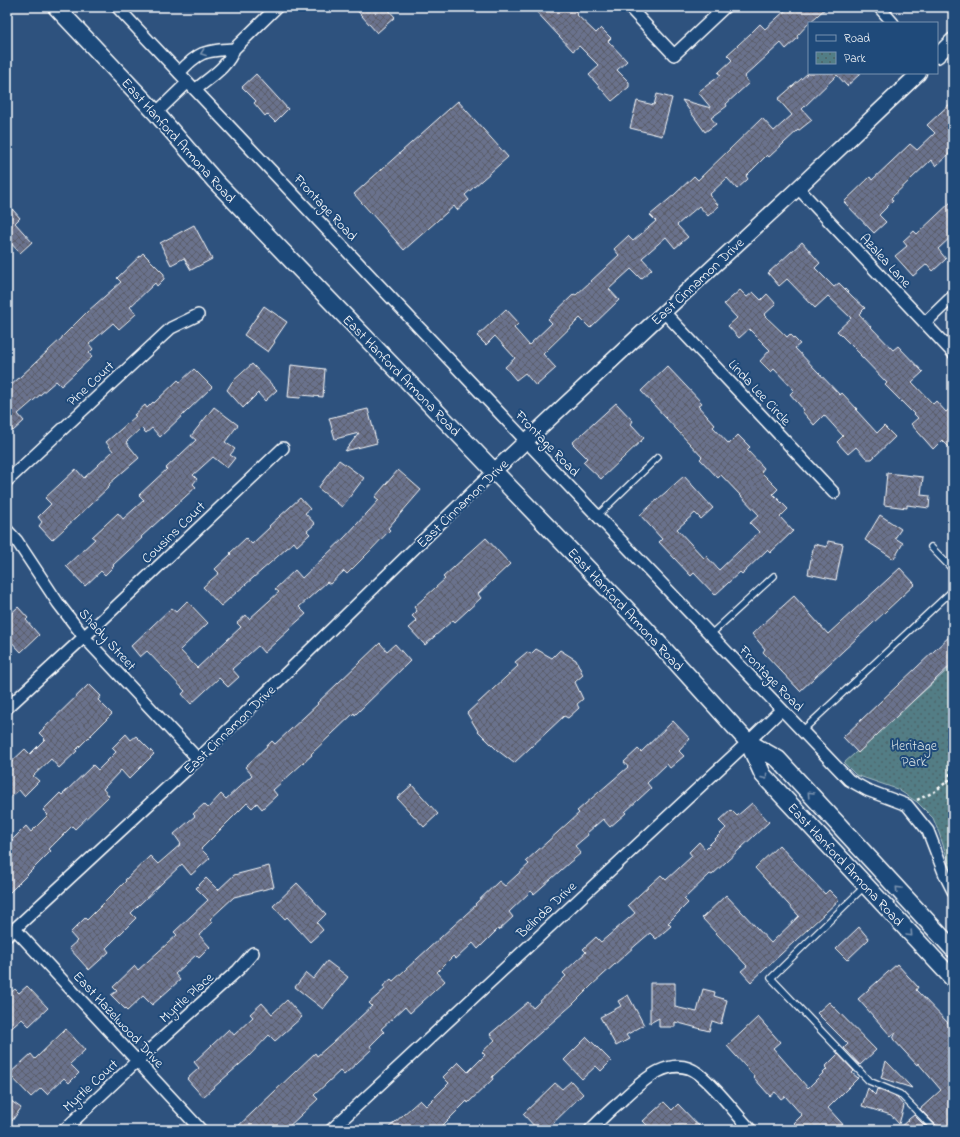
<svg xmlns="http://www.w3.org/2000/svg" width="960" height="1137" font-family="'Indie Flower',sans-serif">
<style>
.park{fill:url(#park-dots);stroke:#a8bec2}
.building{fill:url(#building-cross-hatch);stroke:#fff}
.lines{fill:none;stroke-linecap:round;stroke-linejoin:round}
.service-casing{stroke:#fff;stroke-width:8}
.minor-casing{stroke:#fff;stroke-width:14}
.tertiary-casing{stroke:#fff;stroke-width:17}
.secondary-casing{stroke:#fff;stroke-width:19}
.path{stroke:#fff;stroke-width:2.5;stroke-dasharray:3 3;stroke-linecap:butt}
.service{stroke:#1f4a7a;stroke-width:5.5}
.minor{stroke:#1f4a7a;stroke-width:11}
.tertiary{stroke:#1f4a7a;stroke-width:14}
.secondary{stroke:#1f4a7a;stroke-width:16}
.oneway{stroke:#7992af}
.labels{text-anchor:middle;stroke-width:4;stroke-linejoin:round;paint-order:stroke}
.street-label{font-size:14px;fill:#fff;stroke:#1f4a7a}
.park-label{font-size:14px;fill:#d4dee0;stroke:#1f4a7a}
</style>
<defs>
<pattern id="park-dots" width="8" height="8" patternUnits="userSpaceOnUse"><rect width="8" height="8" fill="#527d85"/><path d="M2 2h.1M6 6h.1" fill="none" stroke="#4f6468" stroke-width="1.8" stroke-linecap="round"/></pattern>
<pattern id="building-cross-hatch" width="8" height="8" patternUnits="userSpaceOnUse"><rect width="8" height="8" fill="#6b728d"/><path d="M0 0l8 8M0 8l8-8" fill="none" stroke="#5a5d69"/></pattern>
</defs>
<rect width="100%" height="100%" fill="#2e527e"/>
<filter id="ink" filterUnits="userSpaceOnUse"><feTurbulence type="fractalNoise" baseFrequency=".025" numOctaves="2"/><feDisplacementMap in="SourceGraphic" scale="8" xChannelSelector="R" yChannelSelector="G"/><feConvolveMatrix kernelMatrix="1 2 1 2 8 2 1 2 1" color-interpolation-filters="sRGB"/></filter>
<g filter="url(#ink)">
<path class="park" d="M953,665V875L939,833L933,818L917,802L897,789L856,775L844,763Z"/>
<path class="building" d="M354,7H386L395,17L377,33Z
M532,7H572L577,13L576,14L596,33L601,28L611,38L608,41L627,61L617,70L629,82V87L612,101L589,75L599,66L579,46L573,51Z
M789,7H827L809,23L797,36L798,38L786,49L781,43L744,77L749,83L726,104L727,106L711,118L716,124L705,132L682,100L711,108L698,92L721,75L718,73L732,60L727,55L750,34L760,24L765,29Z
M808,73H861L847,86L837,75L802,109L812,120L798,131V130L769,157L767,155L746,176L748,179L737,189L727,178L709,195L719,206L708,216L699,206L677,225L688,237L675,248L666,237L642,258L652,269L641,279L631,269L609,289L619,300L590,328L580,318L543,354L556,368L536,386L525,373L516,380L505,367L515,358L495,336L486,345L477,336L506,309L519,323L514,328L529,345L552,323L548,319L574,294L576,295L619,255L614,249L628,236L633,241L656,221L650,215L674,195L694,176L698,180L762,118L774,131L792,115L778,99Z
M256,74L288,109L275,122L267,114L265,116L254,103L256,101L242,87Z
M657,94L672,98L662,136L630,128L637,101L654,105Z
M458,101L508,157L465,195L469,200L457,210L454,206L404,250L354,194Z
M953,101V150L936,166L931,160L891,198L893,201L879,215L886,222L874,233L844,202L870,177L872,180L910,144L917,150L935,133L927,125Z
M953,200V235L938,249L946,259L933,271L927,264L913,276L895,256L907,246L903,241L914,231L917,234Z
M7,203L20,218L15,223L32,242L20,253L7,239Z
M194,225L212,259L191,270L184,258L171,265L160,243Z
M802,242L820,263L815,268L834,287L839,283L854,298L865,308L859,314L871,327L893,350L898,346L923,372L912,382L933,404L936,401L946,412L953,406V451L942,440L933,449L911,424L918,418L885,385L887,383L860,355H861L837,331L851,318L828,296L815,308L787,279L779,286L768,273Z
M143,253L164,274V279L157,286L155,283L130,307L136,314L119,329L113,323L89,344L93,349L89,353L92,357L61,386L56,381L18,414L24,421L13,431L7,425V389L62,338V337L88,311L121,282L117,278Z
M740,290L747,297L753,292L761,300L767,294L776,304L764,315L787,337L790,334L800,344L795,348L840,395L842,393L857,409L856,410L877,433L884,426L895,437L872,459H867L856,447L848,454L837,442L843,436L824,415L814,425L802,411L804,410L790,394L794,390L774,369L771,372L760,361L770,350L749,329L739,338L728,326L737,318L724,304Z
M264,306L287,322L274,341L275,342L268,352L244,335Z
M252,364L277,390L265,401L258,393L243,408L227,390L232,382Z
M291,365L325,369L323,397L301,395L300,398L288,397Z
M667,366L702,403L698,406L715,425L713,427L729,444L738,435L750,447L747,450L764,468L761,472L778,489L773,494L788,509L780,517L793,531L770,553L767,550L742,574L740,572L715,595L694,573L691,576L659,542L662,539L640,515L684,476L713,508L701,519L695,513L677,529L704,558L706,556L719,570L759,532L750,523L759,515L721,475L718,478L700,459L702,457L641,391Z
M194,369L212,387L160,437L152,428L146,433L141,428L126,442L139,458L109,484L110,486L91,504L52,540L39,526L42,522L38,517L51,504L45,498L76,469L84,478L113,451L106,442L136,416L134,415L145,405L147,408L153,402L154,403L178,380L180,382Z
M616,403L633,421L631,424L644,438L601,479L583,462L587,458L572,443Z
M214,407L238,425L225,442L235,449L230,455L235,458L227,468L213,457L193,475L197,479L193,484L196,487L141,537L142,538L113,565L114,566L105,575L101,571L85,586L66,566L95,539L92,537L118,513L123,519L144,500L139,495L167,469L166,468L196,440L191,436Z
M368,409L377,443L345,451L359,433L335,439L329,418Z
M339,460L364,478L342,507L318,488Z
M398,470L421,490L388,528L390,530L368,553L347,574L344,571L330,584L327,582L299,607L306,614L290,628V629L264,653L258,646L232,669L239,677L228,687L219,678L191,704L182,694L185,691L147,651L140,657L131,646L171,608L176,612L187,601L208,623L180,650L197,668L241,627L237,623L246,615L249,619L279,592L275,589L295,570L302,578L345,537L379,500L375,497Z
M887,473L923,477L921,495L930,496L929,508L907,505V508L884,505Z
M300,498L310,509L305,513L315,524L307,531L310,534L297,546L294,542L221,606L203,587L219,573L215,569L231,554L230,553L246,538L252,544L270,527L269,526Z
M880,515L901,529L895,538L903,543L894,559L865,540Z
M486,538L510,564L478,594L481,598L455,622L453,620L425,645L409,628L417,621L412,616L417,611L414,607L445,579L443,577Z
M828,541L843,544L836,580L808,574L814,544L827,547Z
M900,568L915,584L800,691L763,652L765,649L752,634L794,596L828,634Z
M18,607L28,618L26,620L39,635L21,652L7,637V617Z
M953,633V663L858,753L843,737Z
M380,643L387,651L395,644L410,661L355,715L354,713L311,754L312,755L273,790L277,795L262,809L257,803L252,808L247,803L201,849L210,858L191,875L182,864L141,903L131,913L136,918L106,948L109,952L89,970L69,948L77,941L70,933L85,918L87,920L126,881L125,880L150,856L158,864L181,844L174,834L195,816L193,814L204,804L208,808L221,794L226,799L252,775L245,767L272,741L275,744L290,730L318,704L317,703Z
M536,649L552,658L560,650L576,660L583,675L575,682L583,699L577,704L579,708L568,718L564,716L514,763L497,750L478,731L467,713L518,666L515,662L527,652L531,654Z
M89,684L101,696L98,700L112,714L76,750L77,751L59,768L51,759L33,776L39,781L24,796L19,790L7,800V766L25,749L30,754L45,739L39,733Z
M673,721L690,739L679,751L684,756L670,768L667,764L647,783L651,788L625,812L626,813L610,827L603,819L587,833L588,835L575,846L581,853L569,863L534,894L531,891L509,912L513,917L499,930L498,929L478,949L473,943L456,959L453,956L437,972L445,981L410,1013L405,1007L381,1029L384,1032L370,1046L372,1049L344,1075L340,1071L314,1095L318,1099L285,1130H234L315,1053L317,1056L332,1043L372,1006L369,1003L385,989L383,986L391,979L393,981L476,905L475,904L499,881L505,886L529,864L526,861L579,813L577,811L628,767L624,762L638,749L641,752Z
M126,734L131,740L136,736L154,754L129,779L121,770L103,789L109,796L75,829L72,826L49,849L51,851L7,895V845L26,826L31,832L48,815L43,810L60,793L62,795L93,765L98,770L116,752L112,748Z
M412,785L438,814L424,827L397,798Z
M752,803L769,822L712,875L710,874L684,899L688,903L668,923L671,926L656,939L650,933L636,945L592,985L573,1004L525,1046L492,1077L493,1079L468,1103L467,1101L438,1130H386L420,1100L426,1106L449,1083L443,1077L458,1062L468,1072L485,1055L482,1052L495,1040L490,1034L528,1002L533,1008L566,976L563,973L586,952L583,949L596,937L601,942L635,913L628,905L661,875L666,880L692,856L689,852L699,842L705,849L726,828L719,821L731,810L737,816Z
M779,845L825,894L829,890L839,900L751,982L741,971L747,966L702,918L726,895L771,943L799,916L755,868Z
M269,866L274,887L234,897L210,919L213,922L199,935L210,947L199,958L196,955L175,974L180,980L152,1005L143,996L127,1011L111,995L117,991L113,987L135,966L138,970L177,935L174,932L208,900L196,888L206,878L218,890L234,875Z
M297,883L326,914L317,923L323,930L310,942L287,917L285,919L273,906Z
M859,927L869,939L847,960L836,949Z
M327,961L348,977L323,1009L295,987L306,973L313,979Z
M897,964L918,987L916,990L953,1028V1122L944,1130H939L938,1127L920,1109L941,1090L918,1063L917,1065L893,1039L896,1032L891,1036L858,999Z
M650,983H675V1007L697,1012L703,989L715,992L714,996L727,1000L721,1024L712,1021L709,1031L675,1022V1027H659V1018L650,1023Z
M27,986L48,1008L29,1026L22,1019L7,1032V996L15,989L19,993Z
M628,995L644,1025L626,1035L629,1039L616,1046L600,1017L621,1006L618,1001Z
M287,1000L302,1017L275,1041L269,1035L248,1057L203,1097L187,1079L199,1068L194,1062L229,1029L234,1035L253,1017L250,1014L262,1003L272,1014Z
M829,1002L876,1050L860,1065L844,1048L848,1044L817,1013Z
M758,1017L780,1042L773,1048L808,1088L827,1069L825,1067L838,1054L854,1071L852,1073L858,1078L828,1108L848,1130H801L794,1123L802,1115L785,1096L781,1099L775,1092L770,1096L754,1078L755,1077L727,1046Z
M66,1029L85,1050L70,1064L79,1073L69,1083L64,1078L47,1094L41,1088L31,1097L9,1074L31,1054L35,1059Z
M587,1037L611,1061L601,1071L596,1066L582,1079L564,1060Z
M886,1061L912,1088L881,1078Z
M571,1081L583,1094L546,1130H538L523,1114L555,1083L562,1089Z
M868,1088L875,1095L877,1089L896,1097L904,1106L899,1124L891,1115L862,1106Z
M7,1098L21,1108L7,1128Z
M664,1102L672,1110L678,1104L703,1130H652L643,1121Z
M914,1115L929,1130H897L909,1119Z"/>
<g class="lines">
<defs>
<path id="service" d="M597,516L658,457
M931,547L953,570
M710,635L774,576
M802,731L953,590
M865,886L771,978L869,1081L900,1094L935,1130"/>
<path id="minor" d="M117,7L526,441L849,780L867,790L907,805L928,831L945,875L953,891
M629,7L674,55L725,7
M879,7L893,23
M179,73C199,51 204,51 234,49
M195,90C209,78 228,67 234,49L277,7
M156,113L188,82
M798,188L953,353
M664,312L834,493
M925,323L953,296
M7,481L171,328L198,315
M7,530L17,541L58,603L84,637L198,759
M7,708L84,637L283,448
M15,929L201,1130
M7,936L198,759L494,471
M64,1130L137,1061L238,970L253,953
M331,1130L748,742L781,710
M590,1130C600,1120 610,1110 621,1101C641,1082 671,1052 699,1074C719,1090 734,1112 751,1130"/>
<path id="tertiary" d="M937,56L953,40
M494,471L664,312L798,188L919,73"/>
<path id="secondary" d="M56,7L156,113L215,181L645,628L748,742L778,759L953,949
M748,742L763,775L953,979"/>
</defs>
<use href="#service" class="service-casing"/>
<use href="#minor" class="minor-casing"/>
<use href="#tertiary" class="tertiary-casing"/>
<use href="#secondary" class="secondary-casing"/>
<path class="path" d="M917,800L934,792L949,780L953,749"/>
<use href="#service" class="service"/>
<use href="#minor" class="minor"/>
<use href="#tertiary" class="tertiary"/>
<use href="#secondary" class="secondary"/>
</g>
<defs><path id="oneway-chevron" d="M-2-3.5L2.5 0L-2 3.5" fill="none" stroke-width="1.6" stroke-linecap="round" stroke-linejoin="round"/></defs>
<g class="oneway">
<use href="#oneway-chevron" transform="translate(203 53) rotate(160)"/>
<use href="#oneway-chevron" transform="translate(765 777) rotate(53)"/>
<use href="#oneway-chevron" transform="translate(810 794) rotate(-133)"/>
<use href="#oneway-chevron" transform="translate(898 889) rotate(-133)"/>
<use href="#oneway-chevron" transform="translate(910 934) rotate(47)"/>
</g>
</g>
<g class="labels">
<g class="street-label">
<text transform="translate(179 140) rotate(48)" y="5">East Hanford Armona Road</text>
<text transform="translate(326 207) rotate(47)" y="5">Frontage Road</text>
<text transform="translate(886 260) rotate(47)" y="5">Azalea Lane</text>
<text transform="translate(697 281) rotate(-43)" y="5">East Cinnamon Drive</text>
<text transform="translate(402 375) rotate(46)" y="5">East Hanford Armona Road</text>
<text transform="translate(90 383) rotate(-43)" y="5">Pine Court</text>
<text transform="translate(760 392) rotate(47)" y="5">Linda Lee Circle</text>
<text transform="translate(548 443) rotate(46)" y="5">Frontage Road</text>
<text transform="translate(462 503) rotate(-44)" y="5">East Cinnamon Drive</text>
<text transform="translate(173 532) rotate(-44)" y="5">Cousins Court</text>
<text transform="translate(626 609) rotate(47)" y="5">East Hanford Armona Road</text>
<text transform="translate(108 639) rotate(48)" y="5">Shady Street</text>
<text transform="translate(772 678) rotate(46)" y="5">Frontage Road</text>
<text transform="translate(229 729) rotate(-44)" y="5">East Cinnamon Drive</text>
<text transform="translate(846 864) rotate(47)" y="5">East Hanford Armona Road</text>
<text transform="translate(546 909) rotate(-43)" y="5">Belinda Drive</text>
<text transform="translate(186 997) rotate(-42)" y="5">Myrtle Place</text>
<text transform="translate(119 1019) rotate(47)" y="5">East Hazelwood Drive</text>
<text transform="translate(90 1085) rotate(-43)" y="5">Myrtle Court</text>
</g>
<g class="park-label">
<text x="914" y="750">Heritage<tspan x="914" dy="16">Park</tspan></text>
</g>
</g>
<rect width="960" height="1137" fill="none" stroke="#1f4a7a" stroke-width="24"/>
<rect x="12" y="12" width="936" height="1113" fill="none" stroke="#fff" stroke-width="1.5" filter="url(#ink)"/>
<rect x="808" y="22" width="130" height="52" fill="#1f4a7a" stroke="#7992af"/>
<rect x="816" y="35" width="20" height="6" fill="#1f4a7a" stroke="#7992af"/>
<text x="844" y="42" font-size="12" fill="#ffffff">Road</text>
<rect x="816" y="52" width="20" height="12" fill="url(#park-dots)" stroke="#7992af"/>
<text x="844" y="62" font-size="12" fill="#ffffff">Park</text>
</svg>
